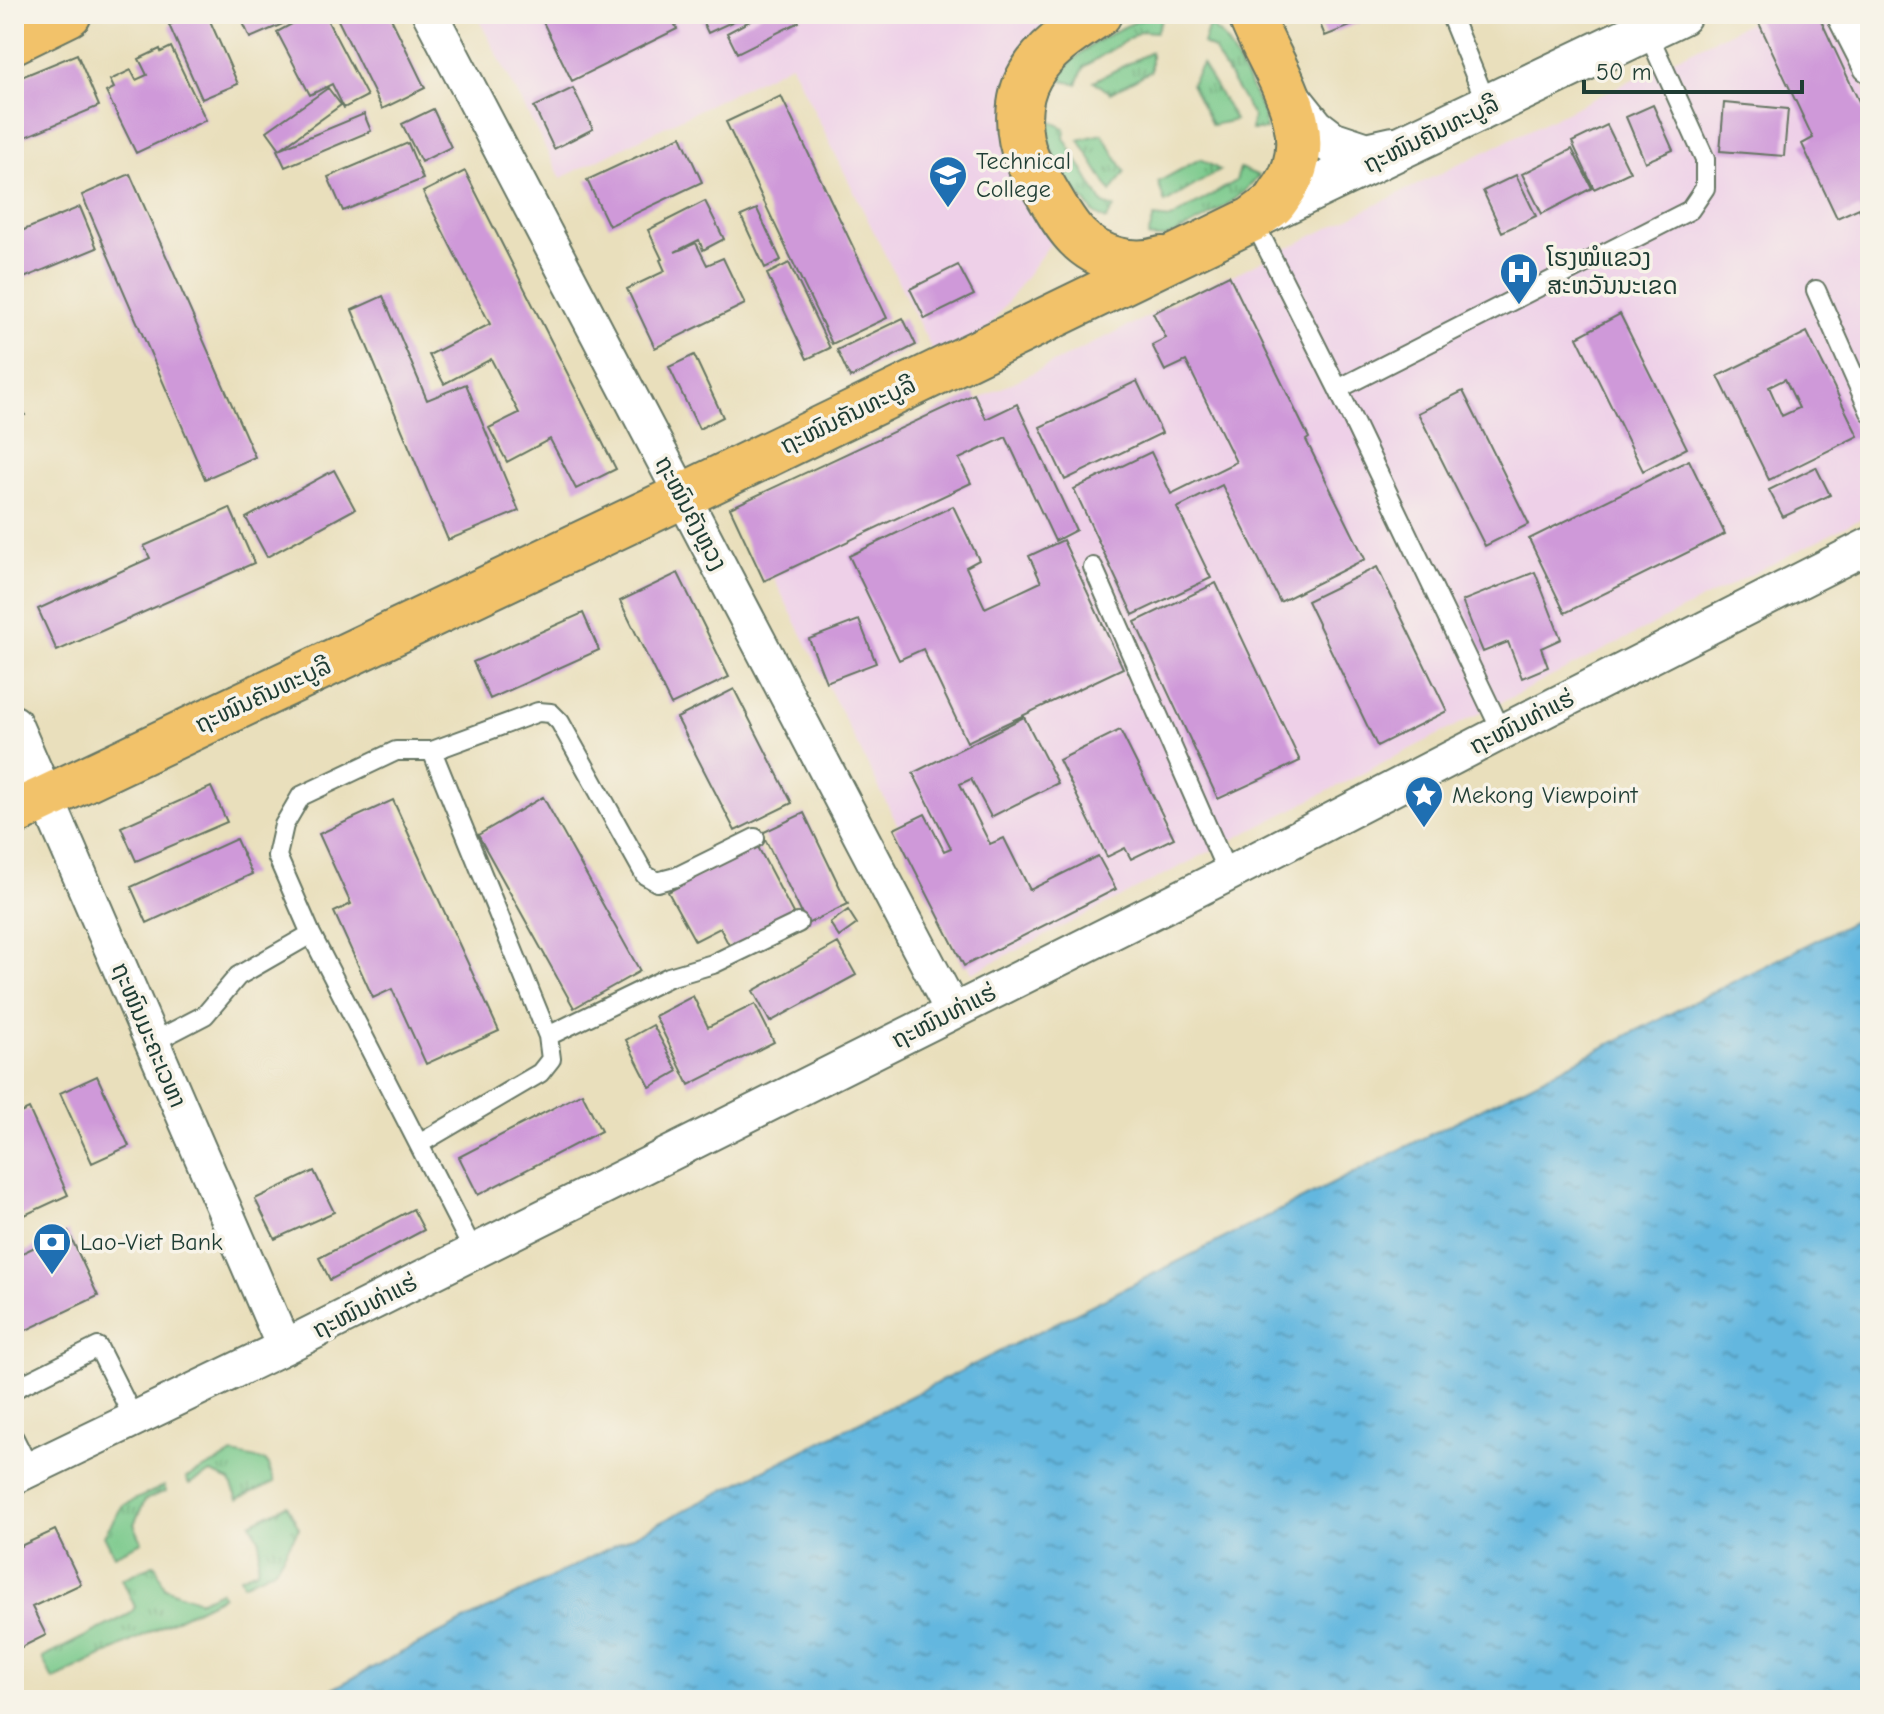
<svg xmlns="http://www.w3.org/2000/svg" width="1884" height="1714" font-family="'Comic Neue','Noto Sans Lao',sans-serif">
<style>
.built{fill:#eed0e8}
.grass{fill:url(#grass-tufts);stroke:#4c8360;stroke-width:2}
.water{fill:url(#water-ripples);stroke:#417a8a;stroke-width:2}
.building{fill:#cf99d9;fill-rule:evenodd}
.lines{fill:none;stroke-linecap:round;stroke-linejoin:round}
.service-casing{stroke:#667664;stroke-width:22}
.minor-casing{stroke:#667664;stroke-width:38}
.tertiary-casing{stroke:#667664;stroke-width:46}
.primary-casing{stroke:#667664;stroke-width:48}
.service{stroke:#fff;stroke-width:18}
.minor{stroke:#fff;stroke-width:34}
.tertiary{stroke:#fff;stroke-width:42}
.primary{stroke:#f2c26a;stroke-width:44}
.labels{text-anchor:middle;stroke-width:7;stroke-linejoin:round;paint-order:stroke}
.street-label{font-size:24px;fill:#1f3d34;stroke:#f7f3e8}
.poi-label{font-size:24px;fill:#1f3d34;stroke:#f7f3e8;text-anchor:start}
</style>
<defs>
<pattern id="grass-tufts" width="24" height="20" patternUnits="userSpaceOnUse" patternTransform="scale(2)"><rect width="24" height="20" fill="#79c98b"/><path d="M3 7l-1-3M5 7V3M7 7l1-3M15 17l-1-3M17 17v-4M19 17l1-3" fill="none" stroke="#63a472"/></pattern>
<pattern id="water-ripples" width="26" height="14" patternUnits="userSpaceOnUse" patternTransform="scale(2)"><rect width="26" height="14" fill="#63b7df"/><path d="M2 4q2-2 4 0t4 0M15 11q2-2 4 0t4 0" fill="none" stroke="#5196b6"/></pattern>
</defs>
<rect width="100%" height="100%" fill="#f7f3e8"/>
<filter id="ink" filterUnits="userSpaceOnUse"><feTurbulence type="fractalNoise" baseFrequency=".0125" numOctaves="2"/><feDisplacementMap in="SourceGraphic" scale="16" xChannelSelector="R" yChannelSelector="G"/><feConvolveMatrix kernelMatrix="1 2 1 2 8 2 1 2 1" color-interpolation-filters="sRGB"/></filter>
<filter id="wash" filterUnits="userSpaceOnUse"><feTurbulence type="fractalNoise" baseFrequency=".006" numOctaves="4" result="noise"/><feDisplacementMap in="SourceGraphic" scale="32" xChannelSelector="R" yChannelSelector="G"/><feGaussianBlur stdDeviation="1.8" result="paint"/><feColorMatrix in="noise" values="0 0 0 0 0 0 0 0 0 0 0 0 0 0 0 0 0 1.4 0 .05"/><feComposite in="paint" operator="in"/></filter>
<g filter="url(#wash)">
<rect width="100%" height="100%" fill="#e9dfbc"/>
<path class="built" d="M476,14H1062L1016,58L1052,241L984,334L936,358L791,64L561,178Z
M1766,14H1829L1870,99V514L972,973L742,515Z"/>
<path class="grass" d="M1159,14H1164L1156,32L1141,31L1084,67L1077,84L1058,80C1063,73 1068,65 1074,59C1095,40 1131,21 1159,14Z
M1209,25L1223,37L1242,70L1263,112L1266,130H1251L1253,116L1213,49L1203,44Z
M1151,52V71L1110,93L1094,81Z
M1202,64L1235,120L1212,125L1191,84Z
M1047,120L1065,128L1064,138L1103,204L1114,208L1106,220L1094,213L1065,177L1046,138Z
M1102,134L1125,172L1111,192L1079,140Z
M1200,159L1220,170L1165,203L1158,182Z
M1240,168L1259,176C1239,200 1212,215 1185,229C1178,232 1169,237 1161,238C1159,238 1150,238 1148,237L1154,217L1170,219L1236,181Z
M233,1454L266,1461L275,1482L238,1499L230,1481L211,1473L189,1484L186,1478Z
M164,1486L166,1491L145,1500L134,1524L142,1542L114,1555L104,1535L123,1505Z
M287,1505L299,1528L275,1569L243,1584L240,1577L257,1570L260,1541L251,1523Z
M155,1564L165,1588L199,1601L220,1591L223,1596L53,1680L42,1658L130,1614L135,1607L122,1579Z"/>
<path class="water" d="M1870,913V1700H312L385,1661Z"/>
<g id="blocks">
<path class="building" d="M194,14H207L238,84L202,99L169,25Z
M239,14H306L250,38Z
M310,14H324L367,96L344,108L332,84L310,95L277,32Z
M335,14H389L425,88L382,109Z
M539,14H670L677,29L572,81Z
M699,14H749L708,33Z
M763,14H795L799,22L737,53L727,33Z
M1316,14H1381L1325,36Z
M1767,14H1818L1870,125V232L1859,208L1837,218L1802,144L1813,138L1757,19Z
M171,47L206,120L136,153L106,92L114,88L110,80L131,70L136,80L147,75L139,59L160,49L161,52Z
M77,54L99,106L23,138L14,116V80Z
M328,88L341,105L280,149L267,131Z
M573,88L593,129L554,149L534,107Z
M781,96L887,318L832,344L726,122Z
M1724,103L1788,109L1784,156L1720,151Z
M1653,105L1673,150L1645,162L1626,117Z
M433,109L451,147L421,162L402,124Z
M364,114L371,131L285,167L277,150Z
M1607,125L1630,172L1594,189L1572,142Z
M681,136L702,182L609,226L587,180Z
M408,143L423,179L343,211L328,177Z
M1572,149L1592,188L1542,214L1522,174Z
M465,171L616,469L576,489L550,439L507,462L489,428L519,413L491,359L444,384L429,355L490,324L423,192Z
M130,174L255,457L205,479L82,195Z
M1516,175L1536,216L1502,232L1483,191Z
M705,201L724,239L703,250L699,240L675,252L696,243L707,265L723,258L745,304L655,348L627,289L665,271L660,260L662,259L648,230Z
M80,207L97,248L14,282V234Z
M757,209L781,260L765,268L741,216Z
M789,263L830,348L807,359L767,274Z
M958,265L974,295L925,319L910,289Z
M1229,275L1309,438L1306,440L1365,559L1280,602L1222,485L1177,508L1211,578L1133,615L1074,489L1151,452L1171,494L1236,462L1186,361L1165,371L1152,345L1166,338L1153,313Z
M383,296L427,400L466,384L519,511L448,540L352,310Z
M1620,314L1687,448L1643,471L1577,337Z
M903,318L916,345L850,378L837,350Z
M1807,332L1858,436L1769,480L1718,376ZM1785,379L1799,408L1782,416L1769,387Z
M694,355L723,417L699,429L669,367Z
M1137,381L1162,433L1065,480L1040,427Z
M14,389L25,415L14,420Z
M1463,391L1529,524L1485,546L1418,413Z
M974,394L986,419L1017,404L1076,530L1055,541L1006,437L959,459L971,483L764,581L730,508Z
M1689,460L1725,534L1565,613L1529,539Z
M1816,467L1830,495L1783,517L1769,490Z
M334,470L355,509L267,557L246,518Z
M953,506L979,560L966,567L985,608L1041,582L1029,556L1063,540L1123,668L967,742L923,649L899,660L849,556Z
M230,508L254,563L57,651L38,609L150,558L144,546Z
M1377,567L1447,711L1377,746L1307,601Z
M1535,572L1561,639L1541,648L1548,667L1522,678L1508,642L1483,652L1462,601Z
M678,573L729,677L671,705L620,601Z
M1216,583L1300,761L1218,799L1135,622Z
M583,613L599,650L490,699L473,662Z
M859,620L876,663L826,682L809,639Z
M734,689L792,803L735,831L677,718Z
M1024,717L1058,783L991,817L971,779L960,784L990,844L1004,838L1030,890L1098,856L1116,889L964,966L894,829L925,814L944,851L951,848L913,773Z
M1120,730L1174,838L1131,859L1125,848L1107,857L1059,760Z
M211,787L227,822L136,861L121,827Z
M543,797L640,971L574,1008L478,835Z
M393,800L499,1031L426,1064L392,989L373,998L334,912L351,904L319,834Z
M804,813L848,904L807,924L762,833Z
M236,839L252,874L147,923L131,887Z
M757,845L794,915L731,949L720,928L695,941L668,892Z
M848,910L857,924L839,937L830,923Z
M838,943L856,975L770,1022L753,991Z
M693,996L708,1027L755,1004L774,1042L689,1085L655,1016Z
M653,1025L678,1071L650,1087L626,1040Z
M97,1076L129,1146L92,1163L60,1093Z
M582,1093L601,1131L478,1195L459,1157Z
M29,1109L68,1195L14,1220V1116Z
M314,1171L334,1212L275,1239L255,1199Z
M413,1209L424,1230L330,1280L319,1258Z
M68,1231L98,1296L14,1336V1257Z
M55,1530L81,1584L32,1607L46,1635L14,1651V1549Z"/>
</g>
</g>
<g filter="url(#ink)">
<use href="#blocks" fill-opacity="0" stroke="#667664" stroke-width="2"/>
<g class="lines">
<defs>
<path id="service" d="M1450,14L1488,107
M1253,220L1338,389L1502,732
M1816,290L1870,412
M1338,389L1690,210L1705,188V159L1646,29
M1093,567L1228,874
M548,1036L669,977L713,964L798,923
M153,1042L205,1015L238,976L311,934
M419,1144L540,1073L551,1059L548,1036L432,751
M474,1252L311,934L277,856L284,825L301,796L396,751H432L538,712L551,713L560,722L645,875L657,882L676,877L755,838
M14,1389L98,1347L134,1419
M14,1438L30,1470"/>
<path id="minor" d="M430,14L953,1012
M1844,14L1870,65
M14,723L284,1347
M14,1477L284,1347L1228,874L1502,732L1870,545"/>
<path id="tertiary" d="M1290,99L1314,129L1331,142L1367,154L1394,148
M1255,217L1680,14"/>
<path id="primary" d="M1099,14C1073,31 1046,47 1030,75C1016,99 1016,133 1027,159C1032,170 1040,180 1046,191C1055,206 1064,224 1077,237C1098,259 1133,268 1162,259
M14,41L69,14
M14,813L682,496L1253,219C1259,214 1267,209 1273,204C1277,200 1280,194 1284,189C1324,131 1270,68 1250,14"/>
</defs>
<use href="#service" class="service-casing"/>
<use href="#minor" class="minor-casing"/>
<use href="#tertiary" class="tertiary-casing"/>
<use href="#primary" class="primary-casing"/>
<use href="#service" class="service"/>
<use href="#minor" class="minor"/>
<use href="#tertiary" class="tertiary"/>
<use href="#primary" class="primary"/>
</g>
</g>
<defs>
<symbol id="university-pin" viewBox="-11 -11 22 30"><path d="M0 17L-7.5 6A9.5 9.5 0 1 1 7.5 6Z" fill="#1f6fb2" stroke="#f7f3e8"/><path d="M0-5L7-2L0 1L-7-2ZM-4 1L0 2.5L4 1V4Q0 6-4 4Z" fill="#fff"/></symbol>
<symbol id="hospital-pin" viewBox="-11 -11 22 30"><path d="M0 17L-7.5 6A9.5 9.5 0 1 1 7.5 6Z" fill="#1f6fb2" stroke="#f7f3e8"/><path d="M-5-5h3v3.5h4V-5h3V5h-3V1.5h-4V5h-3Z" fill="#fff"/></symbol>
<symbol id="sight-pin" viewBox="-11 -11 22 30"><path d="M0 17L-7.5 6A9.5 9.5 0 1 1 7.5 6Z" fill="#1f6fb2" stroke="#f7f3e8"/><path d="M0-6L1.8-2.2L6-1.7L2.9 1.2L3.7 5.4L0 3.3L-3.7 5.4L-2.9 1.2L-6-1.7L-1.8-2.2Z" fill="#fff"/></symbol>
<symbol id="bank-pin" viewBox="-11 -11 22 30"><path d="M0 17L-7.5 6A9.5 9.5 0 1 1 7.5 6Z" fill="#1f6fb2" stroke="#f7f3e8"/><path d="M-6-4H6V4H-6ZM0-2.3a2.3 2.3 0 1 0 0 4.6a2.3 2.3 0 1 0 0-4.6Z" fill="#fff"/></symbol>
</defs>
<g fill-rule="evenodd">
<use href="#university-pin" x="926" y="153" width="44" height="60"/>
<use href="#hospital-pin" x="1497" y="250" width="44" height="60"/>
<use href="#sight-pin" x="1402" y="773" width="44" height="60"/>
<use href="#bank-pin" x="30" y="1220" width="44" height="60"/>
</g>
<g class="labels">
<g class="street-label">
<text transform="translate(1431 134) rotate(-26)" y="8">ຖະໜົນຄັນທະບູລີ</text>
<text transform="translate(848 415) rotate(-26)" y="8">ຖະໜົນຄັນທະບູລີ</text>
<text transform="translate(691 513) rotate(62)" y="8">ຖະໜົນຄັງຫຼວງ</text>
<text transform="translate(263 695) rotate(-25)" y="8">ຖະໜົນຄັນທະບູລີ</text>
<text transform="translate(1522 722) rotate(-27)" y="8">ຖະໜົນທ່າແຮ່</text>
<text transform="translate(944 1016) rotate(-27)" y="8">ຖະໜົນທ່າແຮ່</text>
<text transform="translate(149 1035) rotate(67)" y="8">ຖະໜົນມະຄະເວຫາ</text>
<text transform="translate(365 1306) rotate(-27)" y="8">ຖະໜົນທ່າແຮ່</text>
</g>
<g class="poi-label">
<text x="976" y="169">Technical<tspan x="976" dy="28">College</tspan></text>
<text x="1547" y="266">ໂຮງໝໍແຂວງ<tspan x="1547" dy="28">ສະຫວັນນະເຂດ</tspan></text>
<text x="1452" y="803">Mekong Viewpoint</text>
<text x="80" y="1250">Lao-Viet Bank</text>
</g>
</g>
<rect width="1884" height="1714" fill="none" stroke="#f7f3e8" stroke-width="48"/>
<path d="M1584 80v12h218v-12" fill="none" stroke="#1f3d34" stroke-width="4"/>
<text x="1596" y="80" font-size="24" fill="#1f3d34" stroke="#f7f3e8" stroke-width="6" paint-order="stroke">50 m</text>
</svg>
